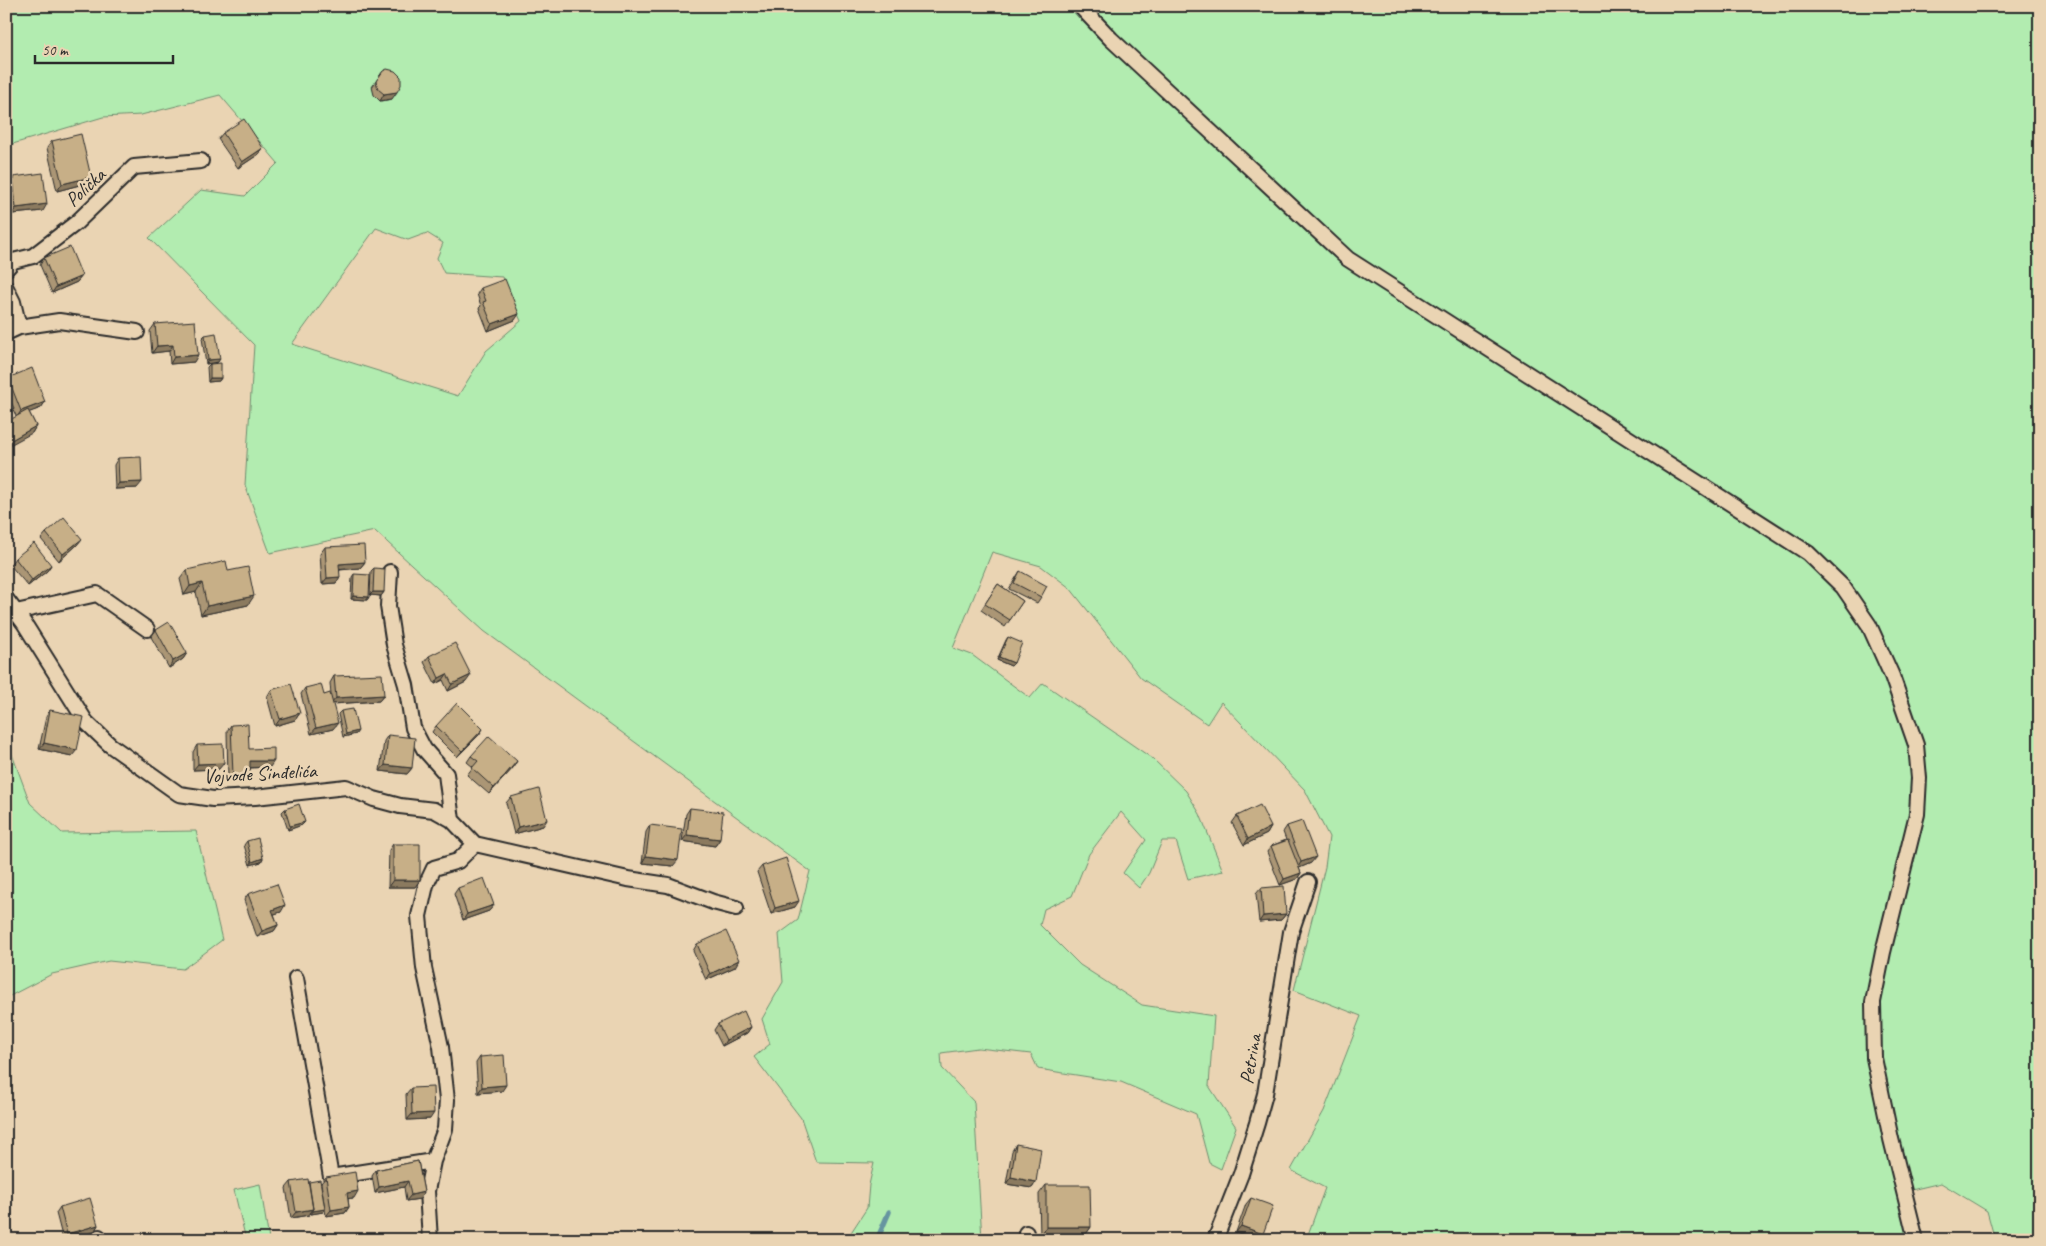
<svg xmlns="http://www.w3.org/2000/svg" width="2046" height="1246" font-family="Caveat,sans-serif">
<style>
.green{fill:#b2ecb0;stroke:#6e8c6e;fill-rule:evenodd}
.lines{fill:none;stroke-linecap:round;stroke-linejoin:round}
.stream{stroke:#6695a0;stroke-width:5.5}
.minor-casing{stroke:#2b2b2b;stroke-width:18}
.minor{stroke:#ead4b3;stroke-width:14}
.wall{fill:#ab9674;stroke:#2b2b2b}
.shaded-wall{fill:#8b7a5e;stroke:#2b2b2b}
.building{fill:#c7af87;stroke:#2b2b2b}
.labels{text-anchor:middle;stroke-width:5;stroke-linejoin:round;paint-order:stroke}
.street-label{font-size:20px;fill:#2b2b2b;stroke:#ead4b3}
</style>
<rect width="100%" height="100%" fill="#ead4b3"/>
<filter id="ink" filterUnits="userSpaceOnUse"><feTurbulence type="fractalNoise" baseFrequency=".02" numOctaves="2"/><feDisplacementMap in="SourceGraphic" scale="10" xChannelSelector="R" yChannelSelector="G"/><feConvolveMatrix kernelMatrix="1 2 1 2 8 2 1 2 1" color-interpolation-filters="sRGB"/></filter>
<g filter="url(#ink)">
<path class="green" d="M6,6H1076L1347,261L1806,555L1841,589L1866,626L1914,746V814L1870,1002L1913,1240H1306L1325,1188L1291,1170L1324,1111L1361,1016L1294,990L1325,867L1329,837L1305,790L1221,702L1207,724L1141,678L1070,588L1041,566L992,552L953,648L972,655L1030,698L1043,683L1153,759L1186,791L1200,814L1223,871L1188,879L1176,841H1162L1149,873L1139,888L1123,873L1146,840L1121,812L1089,854L1072,896L1044,909L1040,925L1080,965L1142,1005L1214,1016L1209,1086L1236,1127L1221,1169L1209,1163L1196,1114L1121,1082L1038,1069L1031,1054L978,1048L941,1053L942,1068L974,1102L982,1240H846L867,1208L869,1185L874,1163L816,1162L801,1118L754,1057L770,1044L762,1019L783,982L779,934L798,920L810,871L484,631L375,531L270,553L245,485L254,345L149,238L201,190L245,196L278,163L220,95L141,115L103,117L6,146ZM376,228L408,240L427,233L443,243L437,258L444,273L502,277L521,321L486,351L458,396L292,344Z
M1084,6H2040V1240H1995L1987,1211L1941,1183L1907,1191L1876,1058L1875,1002L1919,814V745L1845,585L1350,257Z
M6,738L30,803L62,833L196,831L222,940L183,969L109,961L52,974L6,998Z
M260,1184L269,1240H246L234,1190Z"/>
<g class="lines">
<path class="stream" d="M877,1240L889,1212"/>
<defs>
<path id="minor" d="M1080,6L1111,39L1348,259L1808,553L1843,587L1869,625L1892,676L1916,745L1919,778L1917,814L1883,952L1873,1002L1874,1058L1891,1139L1916,1240
M6,269L13,261L33,256L76,223L134,167L201,161
M6,288L13,302L19,327
M6,333L19,327L59,321L137,332
M390,572L388,606L394,645L406,685L413,728L424,749L446,774L452,820
M6,599L24,623L86,722L110,745L179,794L213,799L255,797L346,787L374,799L400,806L434,810L452,820L475,844L628,879L668,885L713,902L736,908
M16,612L97,594L147,629
M296,978L331,1177L433,1161
M99,1237L100,1240
M430,1240L427,1191L433,1161L445,1129L447,1100L441,1047L424,968L419,916L426,885L434,868L458,861L475,844
M1025,1240L1026,1233
M1215,1240L1241,1174L1257,1123L1265,1094L1291,932L1308,882"/>
</defs>
<use href="#minor" class="minor-casing"/>
<use href="#minor" class="minor"/>
</g>
<path class="wall" d="M383,71L392,99L380,101L374,95L372,87Z
M223,133L263,148L259,154L238,168L218,139Z
M52,141L91,177L87,183L57,191L47,148Z
M13,177L43,211L12,214L8,183Z
M44,258L82,276L77,282L52,293L40,265Z
M481,288L515,320L488,331L479,308L481,306L477,294Z
M155,324L194,362L170,364L169,351L152,353L150,331Z
M205,335L218,362L206,364L202,338Z
M210,364L221,378L219,381L208,382L207,367Z
M8,378L45,402L41,408L29,412L36,426L32,433L16,416L13,409L10,415L6,392V379Z
M118,458L137,488L115,489L114,465Z
M46,533L77,545L59,561L41,539Z
M325,547L365,562L360,568L340,570L336,583L322,584L320,554Z
M15,558L51,565L47,571L28,586L10,565Z
M374,568L384,592L381,596L370,595L371,571Z
M187,570L228,571L248,605L201,615L196,592L184,595L180,579Z
M1020,571L1041,597L1037,603L1009,589Z
M354,574L369,597L367,600L351,599L352,577Z
M998,584L1023,601L1005,627L981,610Z
M156,630L187,653L183,659L169,668L151,637Z
M1008,637L1014,663L1011,666L997,660L1006,640Z
M429,656L466,682L448,691L443,680L435,684L424,662Z
M334,676L384,695L379,701L333,704V729L311,734L301,694L305,688L324,695H331L330,683Z
M271,690L300,713L295,720L275,726L267,697Z
M50,710L72,756L39,749L46,717Z
M341,711L356,734L343,737L338,714Z
M231,725L249,749L270,767L250,768V774L246,781H228L227,731Z
M436,726L479,735L457,757L432,732Z
M388,735L412,768L407,774L380,771L384,741Z
M197,745L219,769L193,770V752Z
M471,756L513,768L489,794L467,775L473,767L467,762Z
M511,797L543,826L514,834L506,803Z
M690,808L720,839L715,846L682,841L686,814Z
M285,809L302,825L288,830L282,812Z
M1237,816L1271,827L1267,834L1244,845L1232,823Z
M650,825L673,866L642,863L646,832Z
M1287,826L1311,863L1299,868L1301,873L1297,879L1280,885L1267,852L1271,846L1286,840L1283,832Z
M247,841L263,858L261,862L250,865L244,845Z
M393,844L415,887H388L389,850Z
M762,866L795,907L771,914L757,872Z
M458,888L494,905L489,911L463,920L454,894Z
M1261,888L1286,914L1281,920L1259,922L1256,894Z
M248,894L281,912L274,914L278,925L274,931L257,937L244,900Z
M697,944L735,967L706,980L693,951Z
M718,1024L751,1027L747,1033L722,1046L714,1030Z
M480,1057L502,1091L478,1093L476,1063Z
M411,1088L430,1119L407,1120L406,1094Z
M1016,1144L1036,1182L1032,1188L1006,1184L1012,1151Z
M418,1161L424,1192L420,1199L406,1201L404,1187L375,1193L372,1176L376,1170Z
M326,1177L354,1198H348L349,1207L345,1213L326,1216L321,1183Z
M291,1182H309L325,1209L323,1212L311,1214V1213L309,1215L291,1218L286,1188Z
M1046,1185L1091,1227L1084,1237H1040L1039,1194Z
M1251,1198L1260,1240H1257L1236,1232L1246,1204Z
M60,1207L98,1225L94,1232L63,1240L56,1213Z"/>
<path class="shaded-wall" d="M397,92L392,99L380,101L384,94Z
M263,148L259,154L238,168L242,162Z
M91,177L87,183L57,191L62,184Z
M47,204L43,211L12,214L16,208Z
M82,276L77,282L52,293L56,287Z
M519,314L515,320L488,331L492,324Z
M173,345L169,351L152,353L157,346Z
M198,355L194,362L170,364L174,357Z
M220,359L218,362L206,364L208,360Z
M210,378H221L219,381L208,382Z
M45,402L41,408L17,417L21,411Z
M14,408L10,415L6,416V412Z
M36,426L32,433L6,447V443Z
M142,482L137,488L115,489L119,483Z
M82,539L77,545L59,561L63,554Z
M365,562L360,568L335,570L339,564Z
M51,565L47,571L28,586L32,580Z
M340,577L336,583L322,584L327,578Z
M202,583L196,592L184,595L190,586Z
M373,592H384L381,596L370,595Z
M254,596L248,605L201,615L207,606Z
M353,596L369,597L367,600L351,599Z
M187,653L183,659L169,668L173,661Z
M999,657L1014,663L1011,666L997,660Z
M447,674L443,680L435,684L439,678Z
M471,675L466,682L448,691L452,684Z
M384,695L379,701L331,704L336,698Z
M300,713L295,720L275,726L280,719Z
M338,723L333,729L311,734L316,728Z
M483,729L479,735L457,757L462,751Z
M358,731L356,734L343,737L346,734Z
M44,743L77,750L72,756L39,749Z
M250,761H274L270,767L245,768Z
M517,761L513,768L489,794L494,788Z
M224,763L219,769L193,770L198,764Z
M385,765L412,768L407,774L380,771Z
M250,774L246,781H228L233,775Z
M547,820L543,826L514,834L518,827Z
M305,822L302,825L288,830L290,826Z
M1271,827L1267,834L1244,845L1248,839Z
M687,835L720,839L715,846L682,841Z
M646,856L678,860L673,866L642,863Z
M1316,857L1311,863L1297,869L1301,862Z
M263,858L261,862L250,865L252,862Z
M1301,873L1297,879L1280,885L1284,879Z
M393,880H420L415,887H388Z
M799,901L795,907L771,914L775,908Z
M285,905L281,912L268,916L272,910Z
M494,905L489,911L463,920L467,914Z
M1286,914L1281,920L1259,922L1263,916Z
M278,925L274,931L257,937L262,931Z
M739,960L735,967L706,980L710,974Z
M751,1027L747,1033L722,1046L726,1040Z
M506,1085L502,1091L478,1093L482,1087Z
M434,1113L430,1119L407,1120L412,1114Z
M1011,1177L1036,1182L1032,1188L1006,1184Z
M408,1181L404,1187L375,1193L379,1187Z
M358,1191L354,1198L343,1199L347,1193Z
M424,1192L420,1199L406,1201L411,1195Z
M349,1207L345,1213L326,1216L331,1210Z
M313,1209L309,1215L291,1218L296,1212Z
M325,1209L323,1212L311,1214L313,1211Z
M98,1225L94,1232L63,1240L67,1234Z
M1241,1226L1263,1234L1260,1240H1257L1236,1232Z
M1046,1227H1091L1084,1237H1040Z"/>
<path class="building" d="M387,69L395,71L401,77V85L397,92L384,94L378,89L376,81L383,71Z
M244,119L263,148L242,162L223,133Z
M81,134L91,177L62,184L52,141Z
M43,173L47,204L16,208L13,177Z
M70,247L82,276L56,287L44,258Z
M505,279L519,314L492,324L483,302L486,301L481,288Z
M195,321L198,355L174,357L173,345L157,346L155,324Z
M216,333L220,359L208,360L205,335Z
M221,363V378H210V364Z
M32,368L45,402L21,411L8,378Z
M6,392L14,408L6,412Z
M28,410L36,426L6,443V422Z
M141,457L142,482L119,483L118,458Z
M64,517L82,539L63,554L46,533Z
M34,543L51,565L32,580L15,558Z
M364,545L365,562L339,564L340,577L327,578L325,547Z
M226,561L228,571L248,567L254,596L207,606L202,583L190,586L187,570Z
M374,568L385,569L384,592H373Z
M1020,571L1047,586L1041,597L1014,583Z
M354,574L370,575L369,597L353,596Z
M998,584L1023,601L1010,620L985,604Z
M169,622L187,653L173,661L156,630Z
M1008,637L1022,643L1014,663L999,657Z
M455,643L471,675L452,684L447,674L439,678L429,656Z
M382,674L384,695L336,698L334,676Z
M291,684L300,713L280,719L271,690Z
M321,684L324,695L330,693L338,723L316,728L305,688Z
M457,703L483,729L462,751L436,726Z
M353,709L358,731L346,734L341,711Z
M50,710L84,717L77,750L44,743Z
M248,724L249,749L274,748V761H250V774L233,775L231,725Z
M388,735L415,738L412,768L385,765Z
M489,736L517,761L494,788L472,768L478,761L471,756Z
M223,744L224,763L198,764L197,745Z
M539,789L547,820L518,827L511,797Z
M299,804L305,822L290,826L285,809Z
M1260,805L1271,827L1248,839L1237,816Z
M690,808L723,812L720,839L687,835Z
M1302,821L1316,857L1301,862L1287,826Z
M650,825L682,829L678,860L646,856Z
M258,838L263,858L252,862L247,841Z
M1288,840L1301,873L1284,879L1271,846Z
M393,844H420V880H393Z
M786,858L799,901L775,908L762,866Z
M484,878L494,905L467,914L458,888Z
M277,884L285,905L272,910L278,925L262,931L248,894Z
M1284,886L1286,914L1263,916L1261,888Z
M726,931L739,960L710,974L697,944Z
M744,1011L751,1027L726,1040L718,1024Z
M504,1055L506,1085L482,1087L480,1057Z
M433,1087L434,1113L412,1114L411,1088Z
M1016,1144L1041,1149L1036,1182L1011,1177Z
M418,1161L424,1192L411,1195L408,1181L379,1187L376,1170Z
M355,1172L358,1191L347,1193L349,1207L331,1210L326,1177Z
M308,1179L313,1209L296,1212L291,1182Z
M320,1180L325,1209L313,1211V1209L309,1182Z
M1046,1185H1090L1091,1227H1046Z
M90,1198L98,1225L67,1234L60,1207Z
M1251,1198L1273,1206L1263,1234L1241,1226Z"/>
</g>
<g class="labels">
<g class="street-label">
<text transform="translate(85 187) rotate(-43)" y="7">Polička</text>
<text transform="translate(260 773) rotate(-3)" y="7">Vojvode Sinđelića</text>
<text transform="translate(1250 1059) rotate(-80)" y="7">Petrina</text>
</g>
</g>
<rect width="2046" height="1246" fill="none" stroke="#ead4b3" stroke-width="25"/>
<rect x="12" y="12" width="2021" height="1221" fill="none" stroke="#2b2b2b" stroke-width="2" filter="url(#ink)"/>
<path d="M35 55v8h138v-8" fill="none" stroke="#2b2b2b" stroke-width="2.5"/>
<text x="42" y="55" font-size="15" fill="#2b2b2b" stroke="#ead4b3" stroke-width="4" paint-order="stroke">50 m</text>
</svg>
